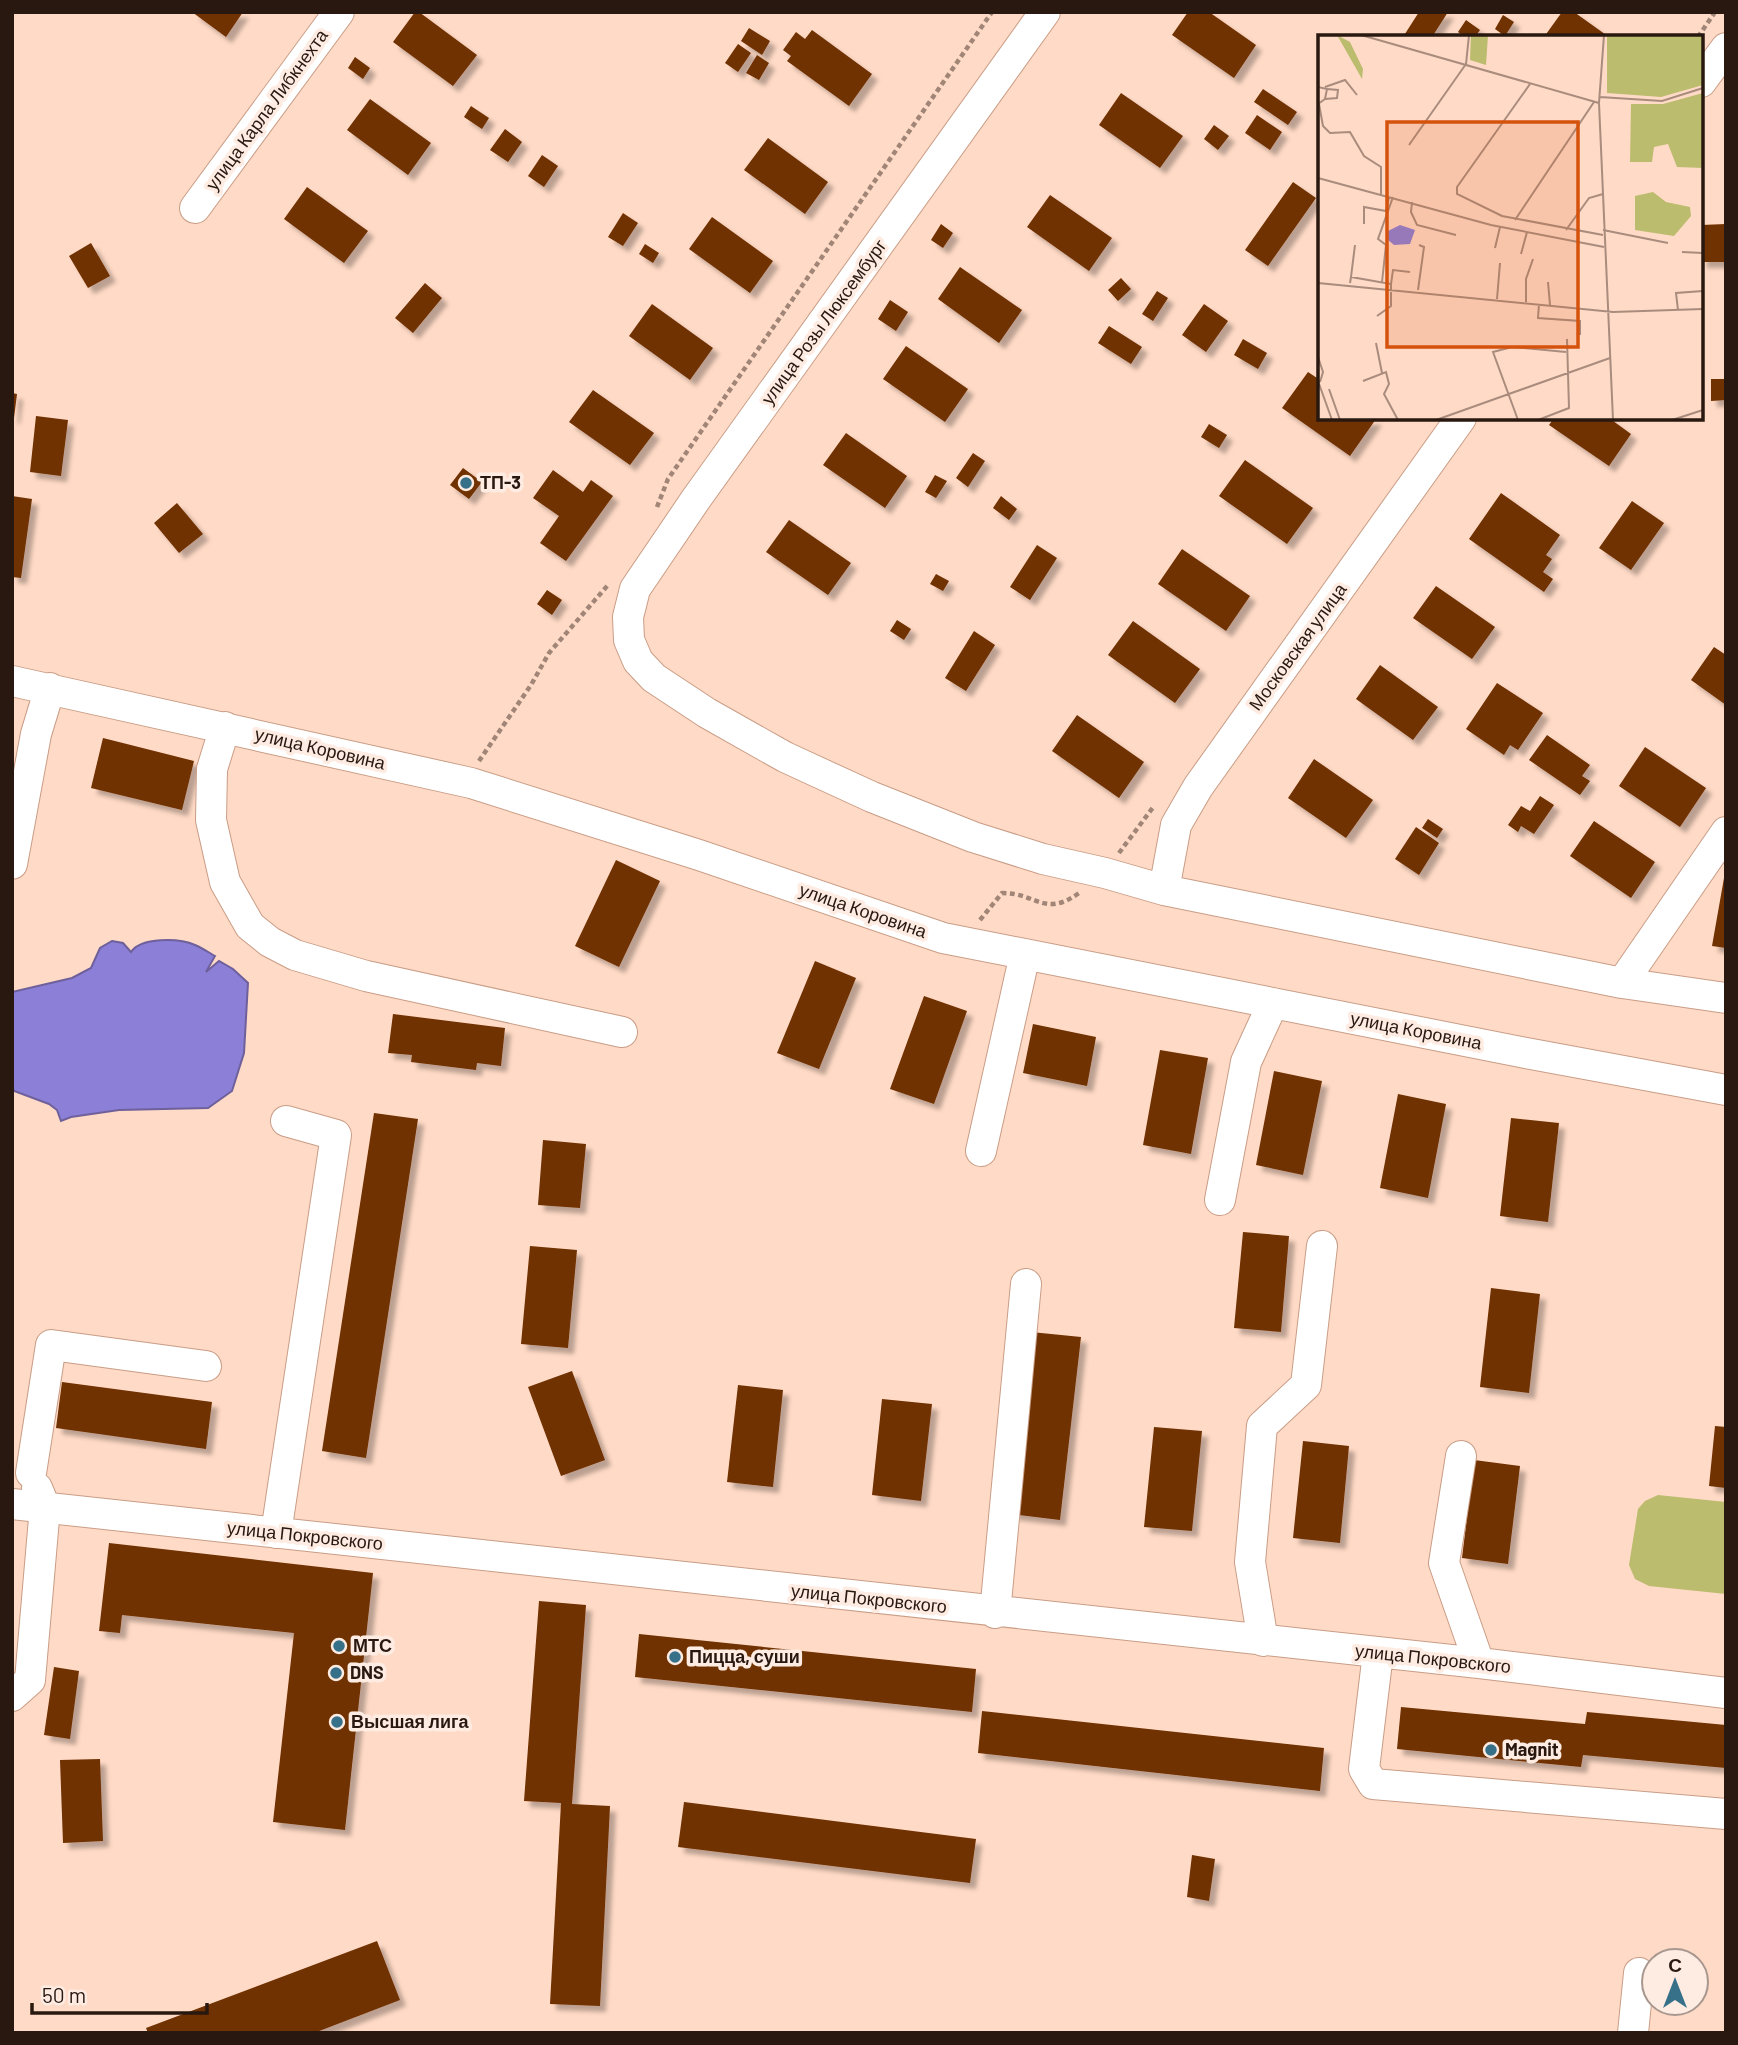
<svg xmlns="http://www.w3.org/2000/svg" width="1738" height="2045" font-family="Barlow,sans-serif">
<style>
.green{fill:#bbbc6e}
.water{fill:#8c7fd7;stroke:#6e609b;stroke-width:2}
.building{fill:#6f3002;filter:url(#shadow)}
.lines{fill:none;stroke-linecap:round;stroke-linejoin:round}
.minor-casing{stroke:#c99d86;stroke-width:32}
.path{stroke:#a18576;stroke-width:4.5;stroke-dasharray:5 3.5;stroke-linecap:butt}
.minor{stroke:#fff;stroke-width:30}
.poi-dot{fill:#367089;stroke:#feebe2;stroke-width:2.5}
.labels{text-anchor:middle;stroke-width:7;stroke-linejoin:round;paint-order:stroke}
.street-label{font-size:18px;fill:#28180f;stroke:#feebe2}
.poi-label{font-size:18px;font-weight:bold;fill:#28180f;stroke:#feebe2;text-anchor:start}
.inset-road{fill:none;stroke:#a98c7d;stroke-width:2}
.view{fill:#d5520c;fill-opacity:0.15;stroke:#d5520c;stroke-width:3.5}
.inset-edge{fill:none;stroke:#28180f;stroke-width:3.5}
</style>
<defs>
<filter id="shadow"><feDropShadow dx="6" dy="6" stdDeviation="2" flood-color="#0004"/></filter>
</defs>
<rect width="100%" height="100%" fill="#ffdac6"/>
<path class="green" d="M1658,1495L1726,1502V1594L1649,1586L1635,1579L1629,1565L1638,1509L1645,1501Z"/>
<path class="water" d="M112,941L123,943L131,952C141,937 179,938 195,945C202,948 208,952 215,956L206,972L219,961L233,969L248,983L244,1053L232,1091L208,1108L119,1110L71,1117L61,1121L57,1110L49,1104L14,1091L12,1087V992L72,978L91,968L100,948Z"/>
<path class="building" d="M192,12H243L226,37Z
M415,12H419L477,55L453,86L393,42Z
M1188,12H1209L1256,45L1234,78L1172,35Z
M1419,12H1448L1432,37H1403Z
M1562,12H1574L1609,37H1544Z
M1503,15L1514,22L1505,36L1495,29Z
M1466,20L1480,30L1475,37H1465L1458,32Z
M749,28L770,41L762,55L741,41Z
M812,30L872,74L849,106L787,61L791,56L783,50L796,32L805,39Z
M738,44L751,53L738,72L725,63Z
M757,55L769,63L759,80L746,73Z
M355,57L370,68L363,79L348,68Z
M1263,89L1297,112L1288,125L1254,102Z
M1121,93L1183,136L1160,168L1099,125Z
M370,99L431,143L408,175L347,130Z
M471,106L489,118L482,129L464,117Z
M1257,115L1282,132L1270,150L1245,133Z
M1214,125L1229,136L1218,150L1204,139Z
M505,129L522,142L508,162L490,150Z
M768,138L828,182L805,214L744,170Z
M542,155L558,166L544,187L528,176Z
M1293,182L1316,198L1268,266L1245,250Z
M307,187L368,231L344,263L284,219Z
M1050,195L1112,238L1089,271L1027,227Z
M623,213L638,223L623,246L608,237Z
M712,217L773,261L750,293L689,249Z
M941,224L953,233L943,248L931,240Z
M1726,224V262H1701V225Z
M91,243L110,276L88,288L69,256Z
M645,244L659,253L653,263L639,254Z
M960,267L1022,310L999,343L938,299Z
M1121,278L1131,289L1118,301L1108,290Z
M425,283L442,298L413,333L395,318Z
M1157,291L1168,298L1153,321L1142,314Z
M890,300L908,312L896,331L878,319Z
M652,304L713,348L690,380L629,336Z
M1204,304L1228,321L1206,352L1182,335Z
M1109,326L1142,347L1131,364L1098,343Z
M1243,339L1267,353L1258,369L1234,355Z
M906,346L968,389L945,422L883,379Z
M1308,372L1320,380V418L1376,419L1350,456L1282,408Z
M1711,379H1726V400L1711,401Z
M593,390L654,433L630,465L569,422Z
M12,393L17,394L14,418H12Z
M36,416L68,420L61,476L30,472Z
M1554,418H1609L1631,434L1609,466L1549,425Z
M1209,424L1227,435L1219,448L1201,437Z
M846,433L907,476L885,508L823,465Z
M973,453L985,461L968,487L956,478Z
M1245,460L1313,508L1287,544L1219,496Z
M463,468L482,482L469,499L450,485Z
M553,470L583,492L591,480L613,496L566,561L540,543L559,516L533,498Z
M935,475L947,481L936,498L925,492Z
M1501,493L1560,535L1546,555L1552,559L1543,572L1553,579L1544,592L1469,539Z
M12,496L32,499L21,578L12,577Z
M1001,496L1017,509L1009,520L993,508Z
M1632,501L1664,523L1631,570L1599,548Z
M177,503L203,534L179,553L154,523Z
M789,520L851,563L828,595L766,552Z
M1037,545L1057,558L1030,600L1010,587Z
M1182,549L1250,596L1226,631L1158,584Z
M936,574L949,581L943,591L930,584Z
M1436,586L1495,627L1472,659L1413,618Z
M547,590L562,600L552,615L537,604Z
M897,620L911,629L904,640L890,631Z
M1133,621L1200,669L1175,703L1108,655Z
M974,631L995,645L966,691L945,678Z
M1714,647L1726,655V705L1691,680Z
M1380,665L1438,707L1413,740L1356,699Z
M1497,683L1543,713L1518,750L1510,745L1504,755L1466,729Z
M1077,715L1144,762L1119,798L1052,751Z
M1547,735L1590,765L1582,776L1590,781L1580,795L1529,760Z
M103,738L194,761L182,810L91,788Z
M1645,747L1706,788L1680,827L1619,786Z
M1314,759L1373,800L1346,838L1288,798Z
M1540,796L1554,805L1534,834L1521,826L1518,832L1508,825L1521,806L1530,811Z
M1428,819L1443,829L1437,838L1422,828Z
M1594,821L1655,862L1631,898L1570,856Z
M1416,827L1439,843L1419,875L1395,859Z
M616,860L660,881L619,967L575,946Z
M1724,878H1726V948L1712,946Z
M815,961L856,978L819,1069L777,1053Z
M924,996L967,1011L934,1104L890,1089Z
M393,1014L505,1028L501,1066L477,1063L476,1070L411,1062L412,1055L388,1053Z
M1033,1024L1096,1037L1087,1086L1023,1073Z
M1160,1050L1208,1058L1191,1154L1143,1145Z
M1274,1071L1322,1081L1303,1175L1256,1165Z
M1398,1094L1446,1104L1428,1198L1380,1188Z
M374,1113L418,1119L366,1458L322,1451Z
M1511,1118L1559,1123L1548,1222L1500,1216Z
M543,1140L586,1144L580,1208L538,1205Z
M1243,1232L1289,1236L1281,1332L1234,1328Z
M530,1246L577,1250L568,1348L521,1344Z
M1491,1288L1540,1294L1529,1393L1480,1387Z
M1031,1332L1081,1337L1060,1520L1011,1514Z
M572,1371L605,1460L561,1476L528,1387Z
M62,1382L212,1402L206,1449L56,1428Z
M738,1385L783,1390L773,1487L727,1482Z
M882,1399L932,1404L921,1501L872,1495Z
M1715,1426L1726,1427V1488L1709,1486Z
M1154,1427L1202,1431L1192,1531L1144,1527Z
M1303,1441L1349,1446L1340,1543L1293,1538Z
M1474,1460L1520,1466L1508,1564L1462,1558Z
M109,1543L373,1573L345,1830L273,1822L294,1633L122,1615L120,1633L99,1631Z
M539,1601L586,1605L572,1804L610,1806L600,2006L550,2004L561,1803L524,1801Z
M639,1634L976,1669L972,1712L635,1677Z
M54,1667L79,1671L70,1739L44,1735Z
M1401,1707L1585,1724L1587,1712L1726,1725V1768L1583,1755L1581,1767L1397,1749Z
M982,1711L1324,1748L1320,1791L978,1753Z
M100,1759L103,1841L63,1843L60,1760Z
M684,1802L976,1839L970,1883L678,1847Z
M1192,1855L1215,1859L1209,1901L1187,1897Z
M377,1941L400,2000L314,2033H148L146,2028Z"/>
<g class="lines">
<defs>
<path id="minor" d="M1045,12L696,499L635,589L628,617L629,640L638,661L654,678L707,713L785,757L872,797L973,837L1043,859L1105,873L1164,890L1622,983L1726,998
M1701,82L1726,48
M195,208L339,12
M12,681L471,783L699,855L943,938L1526,1053L1726,1090
M225,727L212,769L211,820L225,882L250,926L270,942L295,955L366,976L622,1032
M12,864L36,734L50,688
M1164,890L1176,825L1198,787L1461,418
M1622,983L1726,832
M981,1151L1025,954
M1220,1200L1246,1062L1273,1003
M1461,1456L1444,1563L1479,1663
M31,1473L51,1345L206,1366
M12,1504L1479,1663L1726,1693
M276,1533L336,1135L286,1121
M995,1613L1026,1284
M1263,1641L1250,1562L1262,1426L1306,1385L1322,1246
M1378,1653L1364,1769L1373,1784L1726,1814
M12,1696L30,1680L45,1507L37,1488
M1633,2033L1639,1973"/>
</defs>
<use href="#minor" class="minor-casing"/>
<path class="path" d="M1698,37L1715,12
M657,507L668,479L992,12
M479,761L531,685L549,653L608,585
M1119,853L1154,806
M980,920L1002,893C1037,893 1044,918 1079,893"/>
<use href="#minor" class="minor"/>
</g>
<g class="poi-dot">
<circle cx="466" cy="483" r="7"/>
<circle cx="339" cy="1646" r="7"/>
<circle cx="675" cy="1657" r="7"/>
<circle cx="336" cy="1673" r="7"/>
<circle cx="337" cy="1722" r="7"/>
<circle cx="1491" cy="1750" r="7"/>
</g>
<g class="labels">
<g class="street-label">
<text transform="translate(267 110) rotate(-54)" y="6">улица Карла Либкнехта</text>
<text transform="translate(824 322) rotate(-54)" y="6">улица Розы Люксембург</text>
<text transform="translate(1298 647) rotate(-54)" y="6">Московская улица</text>
<text transform="translate(320 749) rotate(13)" y="6">улица Коровина</text>
<text transform="translate(863 911) rotate(19)" y="6">улица Коровина</text>
<text transform="translate(1416 1031) rotate(11)" y="6">улица Коровина</text>
<text transform="translate(305 1536) rotate(6)" y="6">улица Покровского</text>
<text transform="translate(869 1599) rotate(6)" y="6">улица Покровского</text>
<text transform="translate(1433 1659) rotate(6)" y="6">улица Покровского</text>
</g>
<g class="poi-label">
<text x="480" y="489">ТП-3</text>
<text x="353" y="1652">МТС</text>
<text x="689" y="1663">Пицца, суши</text>
<text x="350" y="1679">DNS</text>
<text x="351" y="1728">Высшая лига</text>
<text x="1505" y="1756">Magnit</text>
</g>
</g>
<g transform="translate(1318 35)">
<rect width="385" height="385" fill="#ffdac6"/>
<path d="M19,0L32,7L45,34L44,44ZM153,0H170L168,30L152,25ZM289,0H385V50L343,62L289,58ZM385,58V133L359,132L350,109L336,112L334,127H312L313,69H345ZM335,157L348,167L372,172L373,181L356,201L317,195V161Z" fill="#bbbc6e"/>
<path d="M82,190L97,195L92,209L76,210L69,204L68,197Z" fill="#8c7fd7"/>
<path class="inset-road" d="M43,0L281,68M286,0L281,68L295,385M212,49L139,152V159L184,181L285,200M0,52L9,54L7,64L0,69M7,52L27,45L39,60M282,62L344,66L385,53M7,64L19,63L20,55L9,54M1,69L5,91L12,98L32,97L46,121L63,132V160M91,110L148,29L151,0M0,143L173,190L286,212M94,167L93,177L99,190L138,200M197,185L276,67M46,189V172L68,176L71,162M248,195L271,163L285,159M285,195L350,208M177,213L182,192M364,217L385,218M203,219L209,197M33,242L37,210M64,247L68,210L60,204L75,162M230,247L232,270M0,248L295,277L385,274M32,248L33,242L73,249V271L59,281M73,249L75,235L92,237M100,255L106,212L101,210M179,264L182,228M208,267V244L215,224M221,269L220,283L262,286V300M360,275L358,258L385,256M58,308L64,338M0,322L5,337L2,347M0,346L14,385M45,346L68,337L71,349L66,359L80,385M11,354L22,385M118,385L292,323M200,385L175,317L194,312L248,317M220,385L251,373L249,304M354,385L385,375"/>
<path class="view" d="M69,87H260V312H69Z"/>
<rect width="385" height="385" class="inset-edge"/>
</g>
<rect width="1738" height="2045" fill="none" stroke="#28180f" stroke-width="28"/>
<g transform="translate(1675 1982)"><circle r="33" fill="#feebe2" stroke="#a8978e" stroke-width="2"/>
<path d="M0-5L12 26L0 18L-12 26Z" fill="#367089"/>
<text y="-10" font-size="19" font-weight="bold" text-anchor="middle" fill="#28180f">С</text>
</g>
<path d="M32 2003v10h175v-10" fill="none" stroke="#28180f" stroke-width="3.5"/>
<text x="42" y="2003" font-size="21" fill="#28180f" stroke="#feebe2" stroke-width="5" paint-order="stroke">50 m</text>
</svg>
